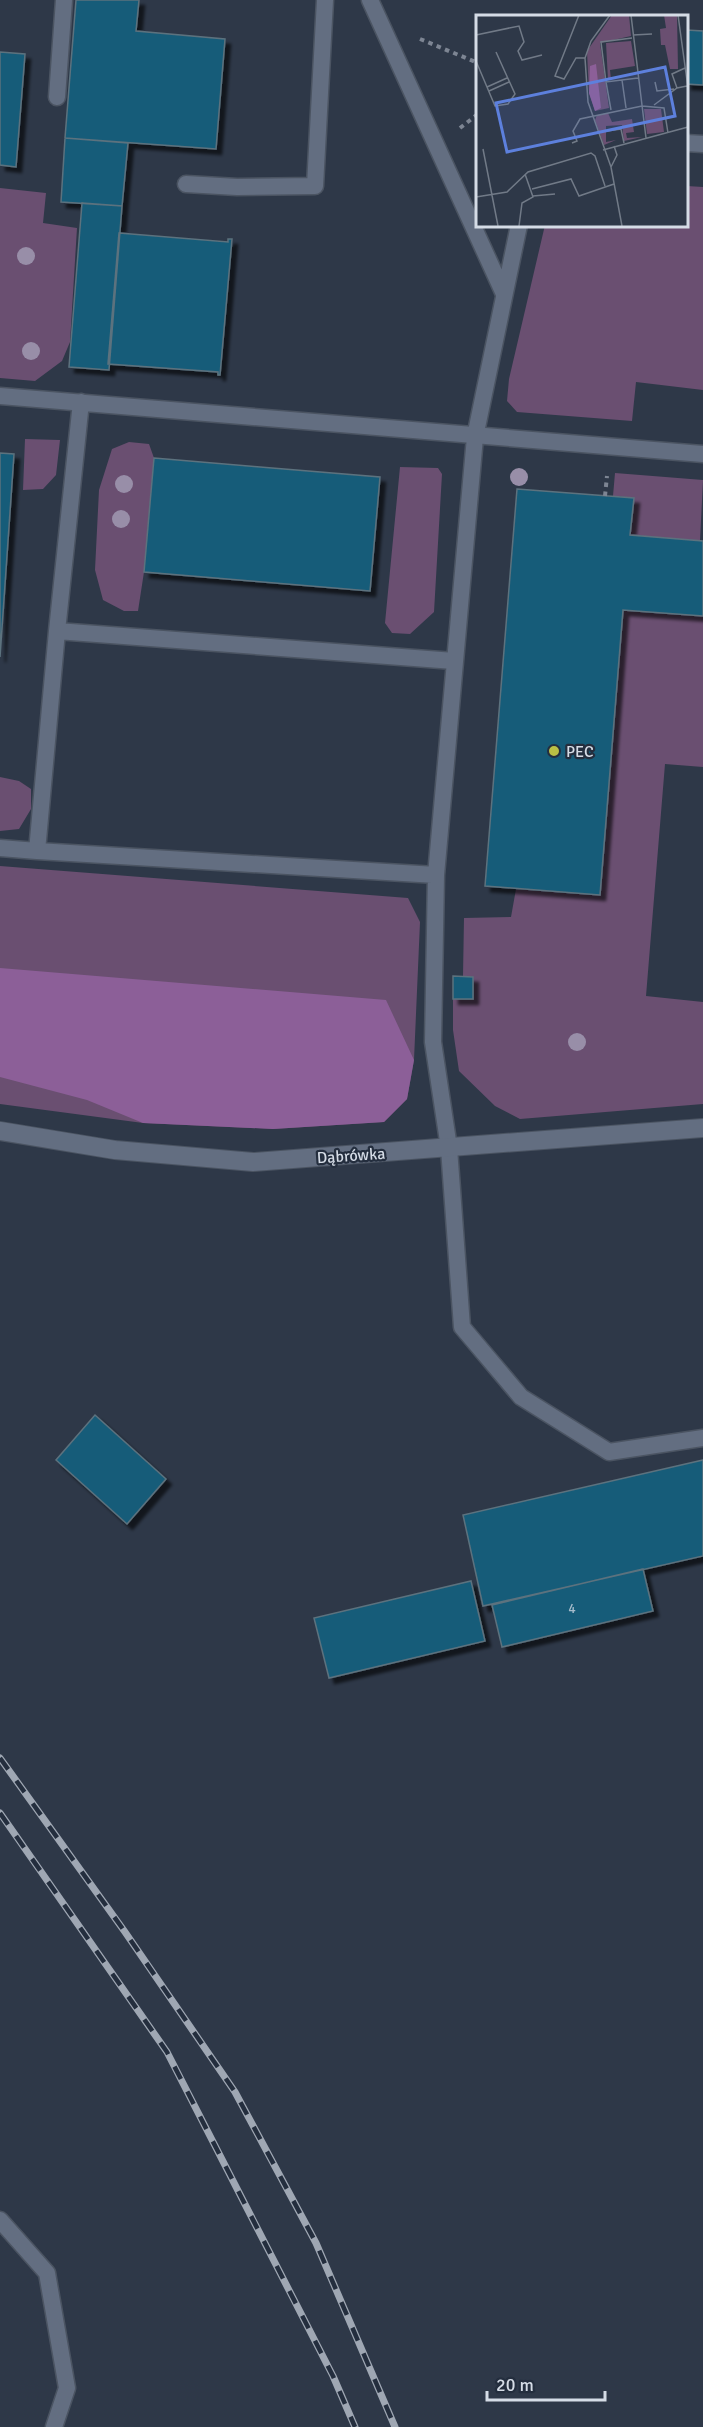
<svg xmlns="http://www.w3.org/2000/svg" width="703" height="2427" font-family="Signika,sans-serif">
<style>
.green{fill:#6a4f71}
.forest{fill:#8c5f98}
.building{fill:#175c79;stroke:#5c727e;stroke-width:1.5;filter:url(#shadow)}
.lines{fill:none;stroke-linecap:round;stroke-linejoin:round}
.service-casing{stroke:#4b5462;stroke-width:19}
.minor-casing{stroke:#4b5462;stroke-width:20}
.path{stroke:#7d8593;stroke-width:4;stroke-dasharray:4.5 4.5;stroke-linecap:butt}
.service{stroke:#636e81;stroke-width:16}
.minor{stroke:#636e81;stroke-width:18}
.rail-casing{stroke:#9fa7b3;stroke-width:7}
.rail{stroke:#242e3e;stroke-width:4.5;stroke-dasharray:14;stroke-linecap:butt}
.tree{fill:#988ea8}
.poi-dot{fill:#bac045;stroke:#242e3e;stroke-width:2}
.labels{text-anchor:middle;stroke-width:4.5;stroke-linejoin:round;paint-order:stroke}
.number-label{font-size:14px;fill:#a6bccb}
.poi-label{font-size:16px;fill:#d5dce6;stroke:#242e3e;text-anchor:start}
.street-label{font-size:16px;fill:#d5dce6;stroke:#242e3e}
.inset-road{fill:none;stroke:#717a87;stroke-width:1.5}
.view{fill:#5d80dd;fill-opacity:0.15;stroke:#5d80dd;stroke-width:3}
.inset-edge{fill:none;stroke:#d5dce6;stroke-width:3}
</style>
<defs>
<filter id="shadow"><feDropShadow dx="5.5" dy="5.5" stdDeviation="1.5" flood-color="#0009"/></filter>
</defs>
<rect width="100%" height="100%" fill="#2e3848"/>
<path class="green" d="M687,186L703,187V390L636,382L632,421L517,412L507,401L509,379L545,225H686Z
M0,188L46,193L43,223L77,228L70,342L62,361L35,381L0,378Z
M25,439L60,440L56,475L43,489L23,490Z
M129,442L149,444L154,458L144,572L138,611H124L103,600L95,570L99,490L112,449Z
M400,467L438,468L442,474L434,612L410,634L392,633L385,623Z
M615,473L703,480L700,541L630,535L634,498L613,496Z
M623,610L703,616V767L665,764L646,996L703,1002V1104L520,1119L495,1106L459,1071L453,1030V999H473V977L463,976L464,918L511,917L516,889L600,895Z
M0,777L19,781L31,789V809L19,829L0,831Z
M0,866L408,898L420,922L414,1060L407,1099L384,1122L273,1129L143,1123L0,1104Z"/>
<path class="forest" d="M0,968L386,1000L414,1060L407,1099L384,1122L273,1129L143,1123L87,1100L0,1077Z"/>
<path class="building" d="M76,0H139L136,31L225,39L216,149L65,138Z
M686,30L703,31V85L686,84Z
M0,52L25,54L16,167L0,165Z
M65,138L128,143L122,206L61,202Z
M82,203L122,206L109,370L69,367Z
M119,233L228,242V239H232L220,375H218V372L108,364Z
M0,453L14,454L0,657Z
M154,458L380,477L370,591L144,572Z
M517,489L634,498L630,535L703,541V616L623,610L600,895L485,886Z
M453,976L473,977V999H453Z
M95,1415L166,1479L127,1524L56,1460Z
M703,1460V1556L483,1606L463,1515Z
M643,1569L653,1611L502,1647L492,1605Z
M471,1581L485,1641L329,1678L314,1618Z"/>
<g class="lines">
<defs>
<path id="service" d="M370,0L504,294
M57,97L64,0
M686,143L703,144
M186,184L237,187L315,186L325,0
M519,225L475,437L436,875L433,1042L449,1148L462,1327L521,1397L609,1452L703,1438
M0,396L703,454
M57,631L454,661
M0,848L37,851L57,631L81,402
M37,851L436,875
M0,2220L47,2273L67,2388L54,2427"/>
<path id="minor" d="M0,1131L115,1150L253,1162L703,1128"/>
</defs>
<use href="#service" class="service-casing"/>
<use href="#minor" class="minor-casing"/>
<path class="path" d="M420,39L478,63
M460,128L478,114
M605,496L607,476"/>
<use href="#service" class="service"/>
<use href="#minor" class="minor"/>
<defs>
<path id="rail" d="M0,1758L125,1932L235,2092L316,2243L395,2427
M0,1813L167,2052L333,2376L355,2427"/>
</defs>
<use href="#rail" class="rail-casing"/>
<use href="#rail" class="rail"/>
</g>
<g class="tree">
<circle cx="26" cy="256" r="9"/>
<circle cx="31" cy="351" r="9"/>
<circle cx="519" cy="477" r="9"/>
<circle cx="124" cy="484" r="9"/>
<circle cx="121" cy="519" r="9"/>
<circle cx="577" cy="1042" r="9"/>
</g>
<circle class="poi-dot" cx="554" cy="751" r="6"/>
<g class="labels">
<g class="number-label">
<text x="572" y="1613">4</text>
</g>
<g class="poi-label">
<text x="566" y="757">PEC</text>
</g>
<g class="street-label">
<text transform="translate(351 1155) rotate(-4)" y="6">Dąbrówka</text>
</g>
</g>
<g transform="translate(476 15)">
<rect width="212" height="212" fill="#2e3848"/>
<path d="M136,0H153L155,21L124,28L133,93L119,96L113,78L111,36ZM188,0H201L202,54H194L189,30H185L184,14L190,13ZM155,26L159,51L134,55L135,65H132L130,28ZM168,94H185L188,117L171,119ZM132,98L136,107L156,104L158,117L150,118L151,123L166,122L148,126L146,110L130,111V127L140,125L128,130L119,105L121,100Z" fill="#6a4f71"/>
<path d="M120,49L125,93L119,96L113,78L114,51Z" fill="#8c5f98"/>
<path class="inset-road" d="M103,0L79,61L88,64L100,43H109M134,0L115,26L109,43L112,87L135,152L146,211M155,0L170,123M202,0L212,73M0,20L43,11L48,27L42,36L46,45L66,40M157,20L176,19M156,23L125,27L130,67L162,63M0,46L19,91L32,89L39,79L20,37M146,65L150,93M130,67L135,95M179,67L181,76L198,74M11,72L31,63M201,73L196,59L209,53M13,76L33,67M178,90L201,73L211,71M131,116L145,114L148,128M96,128L101,126L97,116L104,104L166,91L188,93L192,118M7,134L22,211M127,135L212,112M135,152L141,140L138,131M56,174L95,164L103,181L138,169M57,181L79,179M0,182L31,177L52,157L115,138L119,141L129,171M43,211L46,188L57,182L49,159"/>
<path class="view" d="M189,52L199,101L31,137L20,88Z"/>
<rect width="212" height="212" class="inset-edge"/>
</g>
<path d="M487 2391v9h118v-9" fill="none" stroke="#d5dce6" stroke-width="3"/>
<text x="496" y="2391" font-size="18" fill="#d5dce6" stroke="#242e3e" stroke-width="4.5" paint-order="stroke">20 m</text>
</svg>
